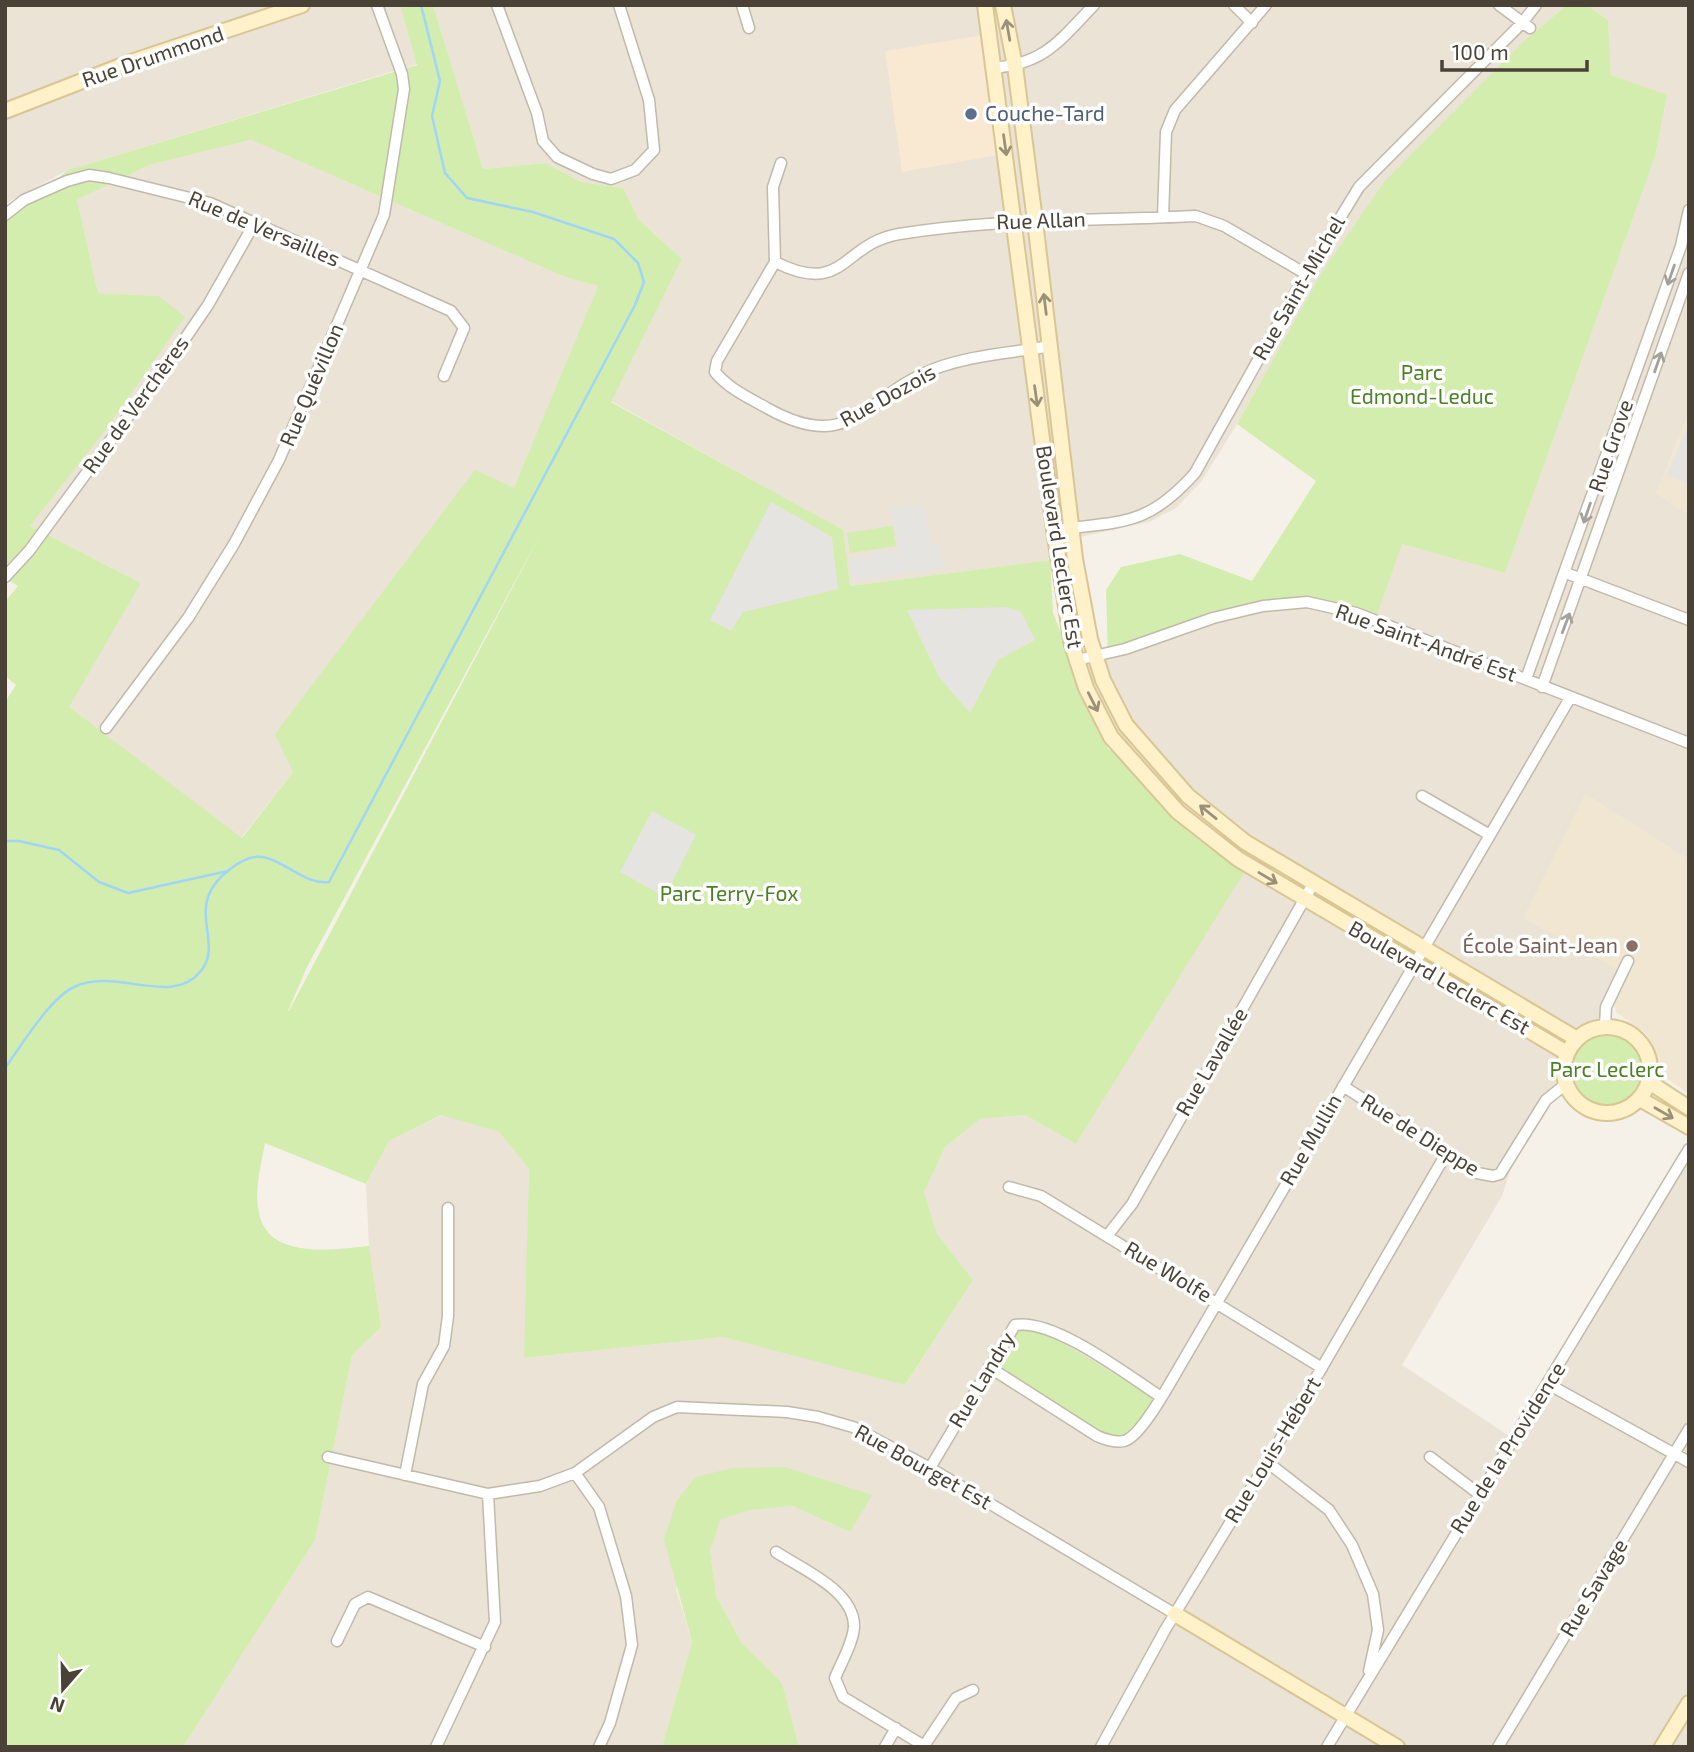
<svg xmlns="http://www.w3.org/2000/svg" width="1694" height="1752" font-family="'Exo 2',sans-serif">
<style>
.residential{fill:#eae3d6}
.commercial{fill:#f9e8d2}
.education{fill:#f0e6d1}
.green{fill:#d2edae;fill-rule:evenodd}
.parking{fill:#e6e4e0}
.lines{fill:none;stroke-linecap:round;stroke-linejoin:round}
.stream{stroke:#a0d5f7;stroke-width:2.5}
.street-casing{stroke:#c2b9aa;stroke-width:13}
.secondary-casing{stroke:#d9c694;stroke-width:18}
.street{stroke:#fff;stroke-width:10}
.secondary{stroke:#fff1c9;stroke-width:14}
.oneway{stroke:#9b9178}
.oneway2{stroke:#a4a09a}
.service-dot{fill:#5c6f8a;stroke:#fff;stroke-width:2.5}
.education-dot{fill:#8d6e63;stroke:#fff;stroke-width:2.5}
.labels{text-anchor:middle;stroke-width:7;stroke-linejoin:round;paint-order:stroke}
.street-label{font-size:21px;fill:#4a4236;stroke:#fff}
.service-label{font-size:21px;fill:#4e5e75;stroke:#fff;text-anchor:start}
.park-label{font-size:21px;fill:#498123;stroke:#fff}
.education-label{font-size:21px;fill:#785e54;stroke:#fff;text-anchor:end}
</style>
<rect width="100%" height="100%" fill="#f5f1e8"/>
<path class="residential" d="M5,5H400L417,64L68,170L5,204Z
M433,5H1567L1524,41L1321,274L1237,424L1201,482L1176,508L1149,522L1048,544L1050,560L850,586L842,530L611,401L682,259L639,220L622,188L581,182L546,163L483,169Z
M1587,5H1689V412L1656,493L1689,515V860L1585,794L1627,975L1510,1171L1502,1196L1402,1365L1515,1440L1689,1148V1747H799L782,1683L741,1642L716,1596L710,1550L720,1519L751,1510L792,1506L850,1532L732,1468L676,1589L692,1642L662,1747H183L315,1540L352,1355L381,1327L369,1246L366,1184L389,1141L442,1115L499,1132L529,1169L525,1358L723,1337L906,1384L973,1280L937,1234L924,1192L945,1147L980,1119L1025,1115L1076,1144L1244,871L1179,822L1118,754L1077,660L1402,544L1505,573L1655,157L1667,96L1611,75L1608,20Z
M251,140L565,277L598,286L514,489L476,471L293,772L241,838L68,707L141,583L30,526L98,440L159,296L98,293L77,200L149,165Z"/>
<path class="commercial" d="M984,35L999,155L902,172L885,51Z"/>
<path class="education" d="M1689,412V515L1656,493Z
M1585,794L1689,860V1094L1664,1076L1647,1035L1616,1012L1614,1003L1627,975L1523,918Z"/>
<path class="green" d="M400,5H433L483,169L546,163L581,182L623,188L639,220L682,259L611,402L843,530L850,586L1050,560L1053,613L1108,749L1118,754L1179,822L1245,871L1076,1144L1025,1115L980,1119L945,1147L924,1192L937,1234L973,1280L905,1385L723,1337L524,1358L529,1169L499,1132L441,1115L389,1141L366,1184L265,1143C261,1165 254,1190 259,1213C268,1261 336,1249 369,1246L381,1327L352,1355L315,1540L183,1747H5V702L16,685L5,676V602L18,586L5,578V222L68,170L417,65ZM251,140L565,277L598,286L514,488L475,470L275,734L293,772L242,838L69,707L141,583L30,526L98,440L185,317L159,296L98,293L77,200L149,165ZM545,526L289,1011H288L307,967Z
M1567,5H1587L1608,20L1611,75L1667,95L1655,157L1505,573L1402,544L1375,620L1307,602L1263,606L1108,653L1106,590L1121,567L1180,554L1252,581L1316,481L1237,424L1321,274L1384,182L1524,41Z
M893,526L896,546L850,553L847,533Z
M1564 1070a43 43 0 1 1 86 0a43 43 0 1 1-86 0Z
M1023,1319L1158,1400L1139,1437L1100,1440L983,1373Z
M785,1467L872,1495L850,1532L792,1506L751,1510L721,1519L710,1550L716,1596L741,1642L782,1683L799,1747H662L692,1642L664,1539L677,1500L696,1477L732,1468Z"/>
<path class="parking" d="M1689,424V484L1667,475Z
M771,502L832,537L838,589L743,612L731,631L710,620Z
M924,505L930,545L940,544L944,568L853,581L850,558L898,550L892,509Z
M1007,607L1021,612L1035,640L998,660L970,713L939,677L907,610Z
M652,811L696,835L665,897L620,872Z"/>
<g class="lines">
<path class="stream" d="M5,841H19L59,850L99,882L128,893L228,871
M5,1068C22,1045 49,999 74,987C116,967 171,1007 200,972C225,943 185,910 223,875C231,868 240,861 250,858C277,850 301,886 329,882L635,305L644,282L638,263L614,239L533,212L467,198L445,173L432,116L440,81L421,5"/>
<defs>
<path id="street" d="M497,5L537,113L543,141L557,157L593,174L611,179L635,170L654,150L649,100L619,5
M742,5L749,28
M1234,5L1252,23
M1499,5L1530,28
M994,68C1046,63 1060,40 1094,5
M781,163L773,187L775,262L717,361L715,372C729,389 749,398 767,408C852,456 864,396 934,369C970,355 1012,353 1050,346
M5,215L24,200L67,181L89,175L109,178L210,203L451,311L464,328L444,376
M1163,217L1166,132L1175,110L1266,5
M775,262C845,297 841,244 899,234C998,218 1097,221 1196,216L1224,226L1306,274
M1054,530C1122,521 1147,527 1195,473L1306,274L1359,187L1523,22L1536,5
M1566,573L1689,620
M5,577L29,551L180,346L208,305L254,224
M1077,660L1125,649L1213,618L1263,606L1307,602L1356,613L1689,743
M1526,679L1681,246L1689,210
M1542,687L1689,273
M106,728L188,618L234,544L279,460L384,215L404,89L402,74L377,5
M1422,796L1490,835
M1605,1026L1606,1007L1628,961
M1343,1086L1477,1173L1493,1176L1500,1174L1546,1100L1566,1084
M1009,1187L1041,1196L1322,1368
M1107,1236L1132,1204L1313,884
M989,1367L1097,1436C1105,1439 1114,1443 1124,1441C1141,1437 1170,1383 1180,1366L1570,698
M1548,1384L1689,1462
M328,1457L488,1494L540,1486L575,1473L653,1417L677,1407L787,1412L818,1417L853,1427L930,1468L1175,1614
M1430,1457L1479,1494
M1267,1462L1329,1510L1352,1545L1373,1594L1378,1630L1369,1671
M930,1468L1015,1325C1054,1318 1127,1375 1161,1397
M575,1473L599,1507L626,1596L632,1645L610,1723L599,1747
M405,1475L423,1384L444,1346L448,1316V1208
M776,1552C802,1569 855,1591 854,1627C853,1643 841,1663 835,1678L843,1697L926,1747
M337,1641L355,1604L368,1597L485,1647
M924,1746L956,1698L973,1690
M436,1747L495,1622L488,1494
M885,1747L896,1728
M1101,1747L1165,1630L1267,1462L1446,1154
M1327,1747L1689,1149
M1498,1747L1689,1429"/>
<path id="secondary" d="M985,5L1054,530L1072,645L1086,688L1111,737L1178,812L1238,859L1567,1053
M1003,5L1015,66L1035,221L1075,559L1090,639L1103,680L1126,725L1188,796L1245,842L1577,1039
M5,111L131,62L302,5
M1564 1070a43 43 0 1 1 86 0a43 43 0 1 1-86 0Z
M1649,1082L1689,1108
M1640,1099L1689,1127
M1175,1614L1397,1747
M1662,1747L1689,1703"/>
</defs>
<use href="#street" class="street-casing"/>
<use href="#secondary" class="secondary-casing"/>
<use href="#street" class="street"/>
<use href="#secondary" class="secondary"/>
</g>
<defs><path id="oneway-shaft" d="M-6 0H5M1.5-3L5.5 0L1.5 3" fill="none" stroke-width="1.6" stroke-linecap="round" stroke-linejoin="round" transform="scale(1.75)"/></defs>
<g class="oneway">
<use href="#oneway-shaft" transform="translate(1008 30) rotate(-100)"/>
<use href="#oneway-shaft" transform="translate(1005 145) rotate(82)"/>
<use href="#oneway-shaft" transform="translate(1045 304) rotate(-97)"/>
<use href="#oneway-shaft" transform="translate(1036 396) rotate(82)"/>
<use href="#oneway-shaft" transform="translate(1093 702) rotate(63)"/>
<use href="#oneway-shaft" transform="translate(1208 812) rotate(-141)"/>
<use href="#oneway-shaft" transform="translate(1268 878) rotate(31)"/>
<use href="#oneway-shaft" transform="translate(1664 1113) rotate(30)"/>
</g>
<g class="oneway2">
<use href="#oneway-shaft" transform="translate(1671 275) rotate(109)"/>
<use href="#oneway-shaft" transform="translate(1658 362) rotate(-71)"/>
<use href="#oneway-shaft" transform="translate(1587 513) rotate(109)"/>
<use href="#oneway-shaft" transform="translate(1566 623) rotate(-69)"/>
</g>
<circle class="service-dot" cx="971" cy="114" r="7"/>
<circle class="education-dot" cx="1632" cy="946" r="7"/>
<g class="labels">
<g class="street-label">
<text transform="translate(153 57) rotate(-19)" y="7">Rue Drummond</text>
<text transform="translate(1041 221) rotate(-2)" y="7">Rue Allan</text>
<text transform="translate(264 229) rotate(23)" y="7">Rue de Versailles</text>
<text transform="translate(1299 288) rotate(-60)" y="7">Rue Saint-Michel</text>
<text transform="translate(312 385) rotate(-67)" y="7">Rue Quévillon</text>
<text transform="translate(888 396) rotate(-29)" y="7">Rue Dozois</text>
<text transform="translate(136 405) rotate(-54)" y="7">Rue de Verchères</text>
<text transform="translate(1611 446) rotate(-71)" y="7">Rue Grove</text>
<text transform="translate(1059 547) rotate(81)" y="7">Boulevard Leclerc Est</text>
<text transform="translate(1426 643) rotate(20)" y="7">Rue Saint-André Est</text>
<text transform="translate(1439 978) rotate(30)" y="7">Boulevard Leclerc Est</text>
<text transform="translate(1212 1062) rotate(-60)" y="7">Rue Lavallée</text>
<text transform="translate(1420 1135) rotate(32)" y="7">Rue de Dieppe</text>
<text transform="translate(1311 1140) rotate(-60)" y="7">Rue Mullin</text>
<text transform="translate(1168 1272) rotate(31)" y="7">Rue Wolfe</text>
<text transform="translate(982 1380) rotate(-59)" y="7">Rue Landry</text>
<text transform="translate(1508 1448) rotate(-58)" y="7">Rue de la Providence</text>
<text transform="translate(1273 1450) rotate(-59)" y="7">Rue Louis-Hébert</text>
<text transform="translate(923 1467) rotate(29)" y="7">Rue Bourget Est</text>
<text transform="translate(1594 1588) rotate(-59)" y="7">Rue Savage</text>
</g>
<g class="service-label">
<text x="985" y="121">Couche-Tard</text>
</g>
<g class="park-label">
<text x="1422" y="380">Parc<tspan x="1422" dy="24">Edmond-Leduc</tspan></text>
<text x="729" y="901">Parc Terry-Fox</text>
<text x="1607" y="1077">Parc Leclerc</text>
</g>
<g class="education-label">
<text x="1618" y="953">École Saint-Jean</text>
</g>
</g>
<rect width="1694" height="1752" fill="none" stroke="#4a4236" stroke-width="14"/>
<g transform="translate(63 1689) rotate(200)" stroke="#ffffff" stroke-width="5" paint-order="stroke">
<path d="M0-5L12 26L0 18L-12 26Z" fill="#4a4236"/>
<text y="-10" font-size="19" font-weight="bold" text-anchor="middle" fill="#4a4236">N</text>
</g>
<path d="M1442 60v10h145v-10" fill="none" stroke="#4a4236" stroke-width="3.5"/>
<text x="1452" y="60" font-size="21" fill="#4a4236" stroke="#ffffff" stroke-width="5" paint-order="stroke">100 m</text>
</svg>
